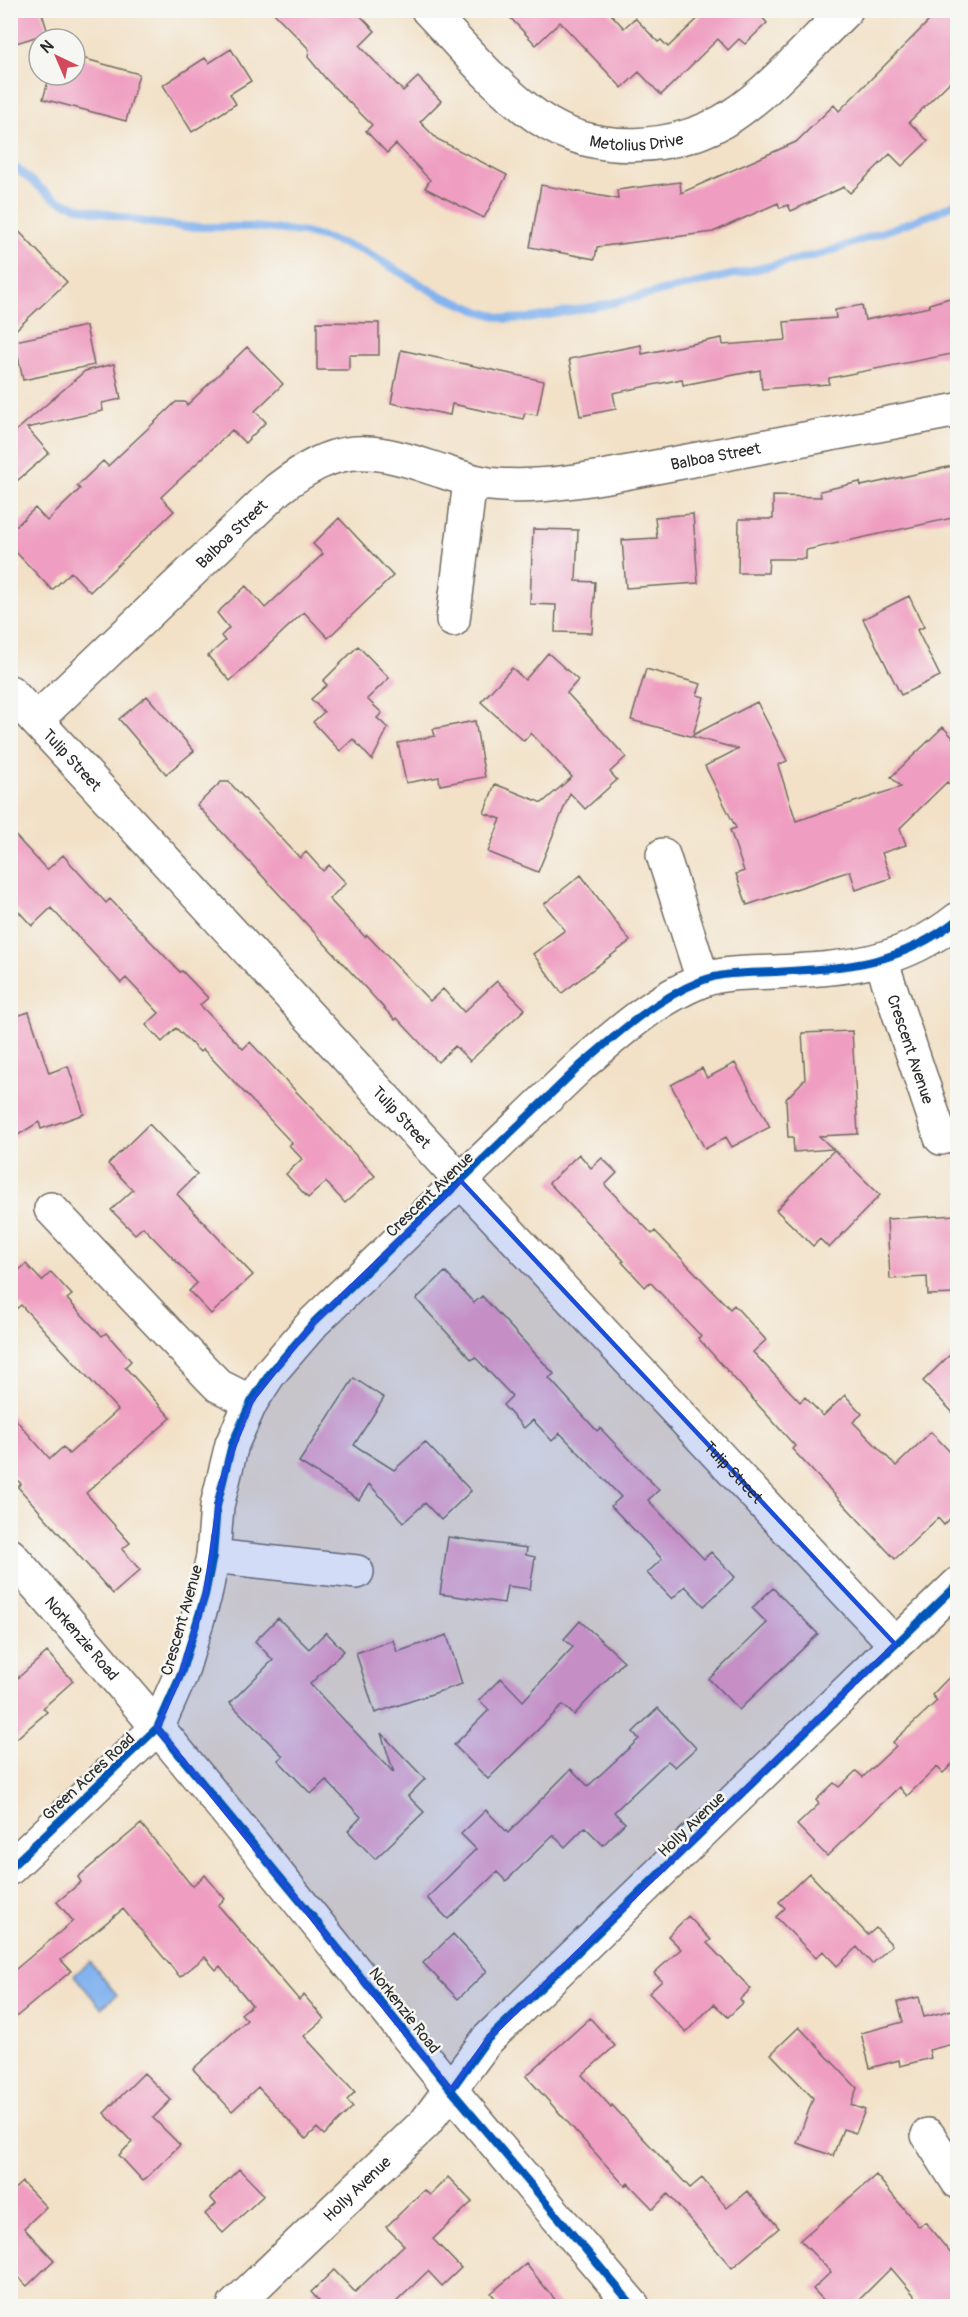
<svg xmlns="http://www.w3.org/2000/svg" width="968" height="2317" font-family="Pangolin,sans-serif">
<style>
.water{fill:#83b3ee;stroke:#576f8c;stroke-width:1.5}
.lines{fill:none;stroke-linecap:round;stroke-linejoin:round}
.stream{stroke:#83b3ee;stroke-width:8}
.building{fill:#ef9ec1}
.minor-casing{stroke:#716b62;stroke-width:36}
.minor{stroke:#fff;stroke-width:33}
.cycleway-casing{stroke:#f6f6f2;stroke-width:11}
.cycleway{stroke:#0057b8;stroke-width:8}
.marked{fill:#1d4ed8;fill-opacity:0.2;stroke:#1d4ed8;stroke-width:4.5;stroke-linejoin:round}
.labels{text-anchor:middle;stroke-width:5;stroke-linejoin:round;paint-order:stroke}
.street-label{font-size:16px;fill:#2b2b2b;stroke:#f6f6f2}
</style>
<rect width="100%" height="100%" fill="#f6f6f2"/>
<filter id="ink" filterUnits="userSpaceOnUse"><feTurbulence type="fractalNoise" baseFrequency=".0167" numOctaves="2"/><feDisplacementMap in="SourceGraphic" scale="12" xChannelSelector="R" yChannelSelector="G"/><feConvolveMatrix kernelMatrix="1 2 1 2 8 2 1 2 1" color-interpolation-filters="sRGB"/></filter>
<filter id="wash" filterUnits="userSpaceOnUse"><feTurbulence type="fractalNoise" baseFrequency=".008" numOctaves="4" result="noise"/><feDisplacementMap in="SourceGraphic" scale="24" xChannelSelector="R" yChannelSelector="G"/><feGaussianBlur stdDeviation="1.35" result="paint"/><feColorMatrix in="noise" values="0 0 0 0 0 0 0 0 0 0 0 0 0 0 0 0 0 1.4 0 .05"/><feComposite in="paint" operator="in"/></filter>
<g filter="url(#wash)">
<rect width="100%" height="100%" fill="#f2e1c7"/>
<path class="water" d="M90,1962L117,1995L101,2008L74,1975Z"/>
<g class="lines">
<path class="stream" d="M10,163L48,194L59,201L84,209L151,223L188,227H252L302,232L331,240L364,251L437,294L479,311L506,319L532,318L603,305L825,253L935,213L958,202"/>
</g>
<g id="blocks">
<path class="building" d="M10,10H41L48,33L10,45Z
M271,10H355L375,31L360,46L403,91L418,77L441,101L420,122L437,139L507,175L484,218L425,188L430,180L396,144L387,153L366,131L372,125L326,79L308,57L309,49Z
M503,10H607L624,28L635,18L658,42L661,40L668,47L707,10H756L767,23L745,44L739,39L728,50L718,39L661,95L639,72L622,88L560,22L536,45Z
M940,10H957V75L909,122L928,141L902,166L890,154L850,193L844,187L791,211L788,205L780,208L778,203L713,232L597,247L595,259L530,247L541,185L618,199L617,190L680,182L681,193L796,142L834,105L839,111Z
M231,49L251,81L230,94L236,104L192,132L163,85L205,58L209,63Z
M75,56L139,74L126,121L43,99L50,75H75Z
M10,222L67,282L10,335Z
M957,296V353L829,378V384L762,389L760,370L683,385L682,379L613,393L616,409L580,416L569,359L641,345L642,354L722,338L723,345L786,340L784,322L836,318L835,310L862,305L865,320L930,307L929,304Z
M317,322L379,323V355H349V370H317Z
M86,326L94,365L23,380L15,341Z
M247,347L283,384L255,411L266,422L245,443L232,430L161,497L174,511L90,592L71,572L52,590L10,546V532L35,508L47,521L80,489L77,486L103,461L108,466L176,402H185L187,405Z
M401,350L544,381L537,415L525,413L523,419L452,404L450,415L391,403Z
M114,364L121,399L102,403L103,411L27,428L49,453L10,487V436L85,371Z
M957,465V517L806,550V559H769L768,573H738L739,519H773V496L821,497L820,491L860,482L861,486Z
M693,514L698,583L626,588L622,540L657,538L655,517Z
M339,518L393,576L328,638L304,612L230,681L208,656L225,641L221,636L229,628L217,613L246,586L265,608L323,554L313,544Z
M533,529L578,530L576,581L595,582L592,633L555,632L556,605L530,604Z
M909,596L924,627L917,630L940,676L901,695L863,619Z
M358,646L389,678L367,699L382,713L377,718L388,728L372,760L353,739L340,751L313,722L324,712L311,699L327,685L323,681Z
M548,653L578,680L567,693L626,757L610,772L617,780L585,809L570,793L538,872L488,852L501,819L484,813L495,784L542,803L572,777L531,733L524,741L481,702L512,668L525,680Z
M646,669L701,684L697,695L704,697L693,735L757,702L787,761L778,765L796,821L901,787L891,777L943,727L957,742V792L947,782L900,828L906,845L882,853L891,878L856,890L850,871L747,905L736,874L744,871L730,830L736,828L705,766L738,749L631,720Z
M147,696L194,751L166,774L119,719Z
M475,721L485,777L440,785L439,777L406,783L398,743L435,736L433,729Z
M221,782H229L300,858L306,852L323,871L329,865L346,883L329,899L365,937L367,935L430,1001L443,989L464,1012L497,981L525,1009L470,1061L455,1046L438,1062L397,1018L395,1020L197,805Z
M10,830L47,870L63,855L106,903L110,899L180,972L182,971L208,998L200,1005L243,1049L250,1042L375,1176L345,1203L326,1182L308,1198L286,1174L302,1159L289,1145L292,1143L203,1049L200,1052L176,1028L162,1042L146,1025L159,1013L126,978L121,983L51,908L32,926L10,902Z
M581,875L630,941L562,993L533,954L565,930L544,904Z
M29,1012L49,1073L68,1066L84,1114L41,1129L39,1122L10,1140V1018Z
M852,1031L858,1134L819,1136L833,1149L794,1152L793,1137H788L786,1099L805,1079L802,1033Z
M735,1063L770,1127L732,1147L726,1137L705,1149L671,1085L702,1068L707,1078Z
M149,1124L197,1174L177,1194L253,1275L211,1314L189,1291L197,1283L143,1227L135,1234L111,1210L133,1190L108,1164Z
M834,1150L880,1195L829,1248L820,1239L813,1246L776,1210Z
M579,1154L591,1168L602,1158L617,1173L605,1185L652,1234L655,1231L730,1309L734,1305L766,1340L753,1352L800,1402L805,1397L823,1416L845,1395L862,1414L853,1422L896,1466L931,1432L957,1459V1511L944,1525L938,1518L895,1559L792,1449L795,1446L698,1338L701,1336L650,1282L645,1287L622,1262L624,1261L549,1183Z
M957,1215L956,1294L928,1295L927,1277L890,1279L887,1219Z
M26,1264L42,1281L51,1272L72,1295L67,1299L102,1336L106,1333L131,1361L125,1367L171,1418L86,1493L130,1543L122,1549L140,1570L113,1594L18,1487L21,1484L10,1472V1413L50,1459L63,1447L69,1454L118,1410L21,1305L10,1314V1278Z
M445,1272L474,1303L482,1296L554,1374L549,1378L597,1431L600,1428L659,1490L648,1500L704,1559L711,1552L735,1577L704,1606L685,1586L672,1599L647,1573L662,1559L611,1506L621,1497L560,1433L552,1441L533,1420L524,1428L503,1405L512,1396L475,1357L472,1360L416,1299Z
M957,1348V1417L923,1381Z
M354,1378L384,1398L354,1445L394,1470L425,1442L471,1491L441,1520L425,1503L404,1522L369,1484L359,1500L299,1462Z
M448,1537L527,1548L526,1555L535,1557L530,1589L507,1586L504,1603L440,1594Z
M773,1588L818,1634L739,1710L709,1679L767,1623L752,1608Z
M278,1618L309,1649L326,1632L344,1651L310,1684L394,1773L381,1733L425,1779L408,1796L424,1812L375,1859L348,1831L361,1817L326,1780L311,1794L278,1760L283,1756L230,1703L273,1660L255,1641Z
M580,1621L624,1661L574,1715L563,1705L488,1779L454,1745L489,1710L479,1700L501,1678L523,1701L573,1647L564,1639Z
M447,1635L462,1684L375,1713L356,1653L393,1640L397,1652Z
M47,1652L73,1681L43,1708L47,1712L10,1744V1685Z
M957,1669V1759L943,1773L937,1767L907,1796L899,1787L827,1856L797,1825L819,1804L816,1800L834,1783L839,1787L856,1771L863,1777L896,1746L893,1742L937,1701L932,1695Z
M658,1708L696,1748L675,1767L668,1761L614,1812L625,1823L603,1845L585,1827L565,1847L553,1835L506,1881L497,1872L448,1919L427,1898L476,1849L461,1834L486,1810L508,1833L571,1769L588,1786L639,1739L633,1732Z
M141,1824L192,1886L205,1875L225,1899L218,1905L299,2000L304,1995L324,2019L304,2036L355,2092L347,2100L353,2107L324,2135L317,2128L306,2139L258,2087L232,2111L193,2069L247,2020L241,2014L252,2005L220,1966L216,1970L205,1957L180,1977L123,1909L61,1960L71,1971L10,2022V1974L73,1921L57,1902L81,1882L78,1877Z
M809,1873L868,1935L876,1928L892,1945L872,1964L857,1947L837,1966L823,1951L816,1958L776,1917L785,1908L779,1902Z
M688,1916L711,1940L707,1943L751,1989L740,1999L743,2003L728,2017L714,2004L686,2032L649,1993L662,1981L654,1973L681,1949L668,1936Z
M453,1934L487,1971L458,1999L423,1963Z
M919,1997L924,2017L952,2010L957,2031V2043L929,2050L931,2058L900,2066L899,2060L870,2068L861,2033L903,2022L898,2002Z
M590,2018L615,2046L582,2075L611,2107L612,2105L690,2188L702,2178L727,2208L747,2191L779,2228L732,2268L668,2194L653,2209L628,2183L625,2186L526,2076Z
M799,2027L857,2088L851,2105L865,2110L856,2133L843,2129L833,2156L797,2143L813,2098L771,2054Z
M144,2073L171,2100L153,2118L180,2145L143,2181L119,2155L132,2142L104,2113Z
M239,2169L264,2195L223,2233L205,2214L216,2204L210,2197Z
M876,2175L919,2227L925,2222L957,2261V2307H924L891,2268L852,2307H830L813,2289L831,2272L800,2240Z
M448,2177L472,2202L433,2239L461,2268L442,2286L428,2271L391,2307H324L311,2292L334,2270L355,2292L404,2245L386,2227L424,2190L430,2195Z
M22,2182L46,2207L24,2228L54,2260L27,2286L10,2269V2193Z
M526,2264L561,2307H502L491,2293Z"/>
</g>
</g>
<g filter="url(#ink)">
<use href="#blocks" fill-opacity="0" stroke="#716b62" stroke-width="1.5"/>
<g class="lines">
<defs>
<g id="minor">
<path id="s1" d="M428,10C463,47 497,89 539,118C593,156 678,152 733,115C771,90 812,43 846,10"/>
<path d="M453,620L470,481"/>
<path id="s2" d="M10,692L461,1181L895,1644"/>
<path id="s3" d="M36,720L278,489C335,445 364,445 432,468C451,474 469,481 489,484C529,489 569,482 608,476L958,410"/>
<path d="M663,855L703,980"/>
<path id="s4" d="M881,960L941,1138"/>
<path d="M51,1209L208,1375L219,1386L251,1402"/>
<path id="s5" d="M10,1555C163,1728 305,1909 450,2089C510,2162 572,2234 633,2306"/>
<path d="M213,1556L357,1572"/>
<path d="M10,1868L157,1728L181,1674L205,1595L213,1556L217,1506L232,1444L251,1402L270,1373L314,1322L582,1064C619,1032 656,999 701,981C723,972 750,973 774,972C845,968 899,966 958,919"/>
<path d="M928,2135L958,2182"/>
<path id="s6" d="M234,2306L426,2122L487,2040L958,1584"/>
</g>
</defs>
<use href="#minor" class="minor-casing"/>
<use href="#minor" class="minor"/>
<defs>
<path id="cycleway" d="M157,1728L309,1912L451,2090L633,2306
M10,1868L157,1728L181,1674L205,1595L213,1556L217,1506L232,1444L251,1402L270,1373L314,1322L582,1064C619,1032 656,999 701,981C723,972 750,973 774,972C845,968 899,966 958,919
M451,2090L487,2040L958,1584"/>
</defs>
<use href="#cycleway" class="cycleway-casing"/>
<use href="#cycleway" class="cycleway"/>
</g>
</g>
<path class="marked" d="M461,1181L895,1644L487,2040L451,2090L157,1728L181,1674L205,1595L222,1479L251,1402L314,1322Z"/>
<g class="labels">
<g class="street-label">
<text dy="6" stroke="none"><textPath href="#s1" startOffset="258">Metolius Drive</textPath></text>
<text dy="6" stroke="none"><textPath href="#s3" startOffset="788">Balboa Street</textPath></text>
<text dy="6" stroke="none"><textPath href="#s3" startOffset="270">Balboa Street</textPath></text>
<text dy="6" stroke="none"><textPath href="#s2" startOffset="92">Tulip Street</textPath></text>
<text dy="6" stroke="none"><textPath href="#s4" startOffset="94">Crescent Avenue</textPath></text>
<text dy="6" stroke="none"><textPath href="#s2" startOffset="578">Tulip Street</textPath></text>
<text transform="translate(429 1194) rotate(-44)" y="6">Crescent Avenue</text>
<text dy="6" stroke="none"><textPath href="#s2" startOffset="1064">Tulip Street</textPath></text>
<text transform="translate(181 1620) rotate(-74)" y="6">Crescent Avenue</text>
<text dy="6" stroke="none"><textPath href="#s5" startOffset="110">Norkenzie Road</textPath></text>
<text transform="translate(88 1776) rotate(-43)" y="6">Green Acres Road</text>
<text transform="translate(691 1824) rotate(-44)" y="6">Holly Avenue</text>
<text transform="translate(405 2010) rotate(52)" y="6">Norkenzie Road</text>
<text dy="6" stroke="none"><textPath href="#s6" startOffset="170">Holly Avenue</textPath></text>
</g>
</g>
<rect width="968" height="2317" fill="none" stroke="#f6f6f2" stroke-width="36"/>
<g transform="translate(57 57) rotate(316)"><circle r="28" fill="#f6f6f2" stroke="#a5a5a2" stroke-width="1.5"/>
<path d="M0-4.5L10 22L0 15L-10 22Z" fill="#d1495b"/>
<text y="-9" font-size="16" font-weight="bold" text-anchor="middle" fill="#2b2b2b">N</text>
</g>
</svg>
